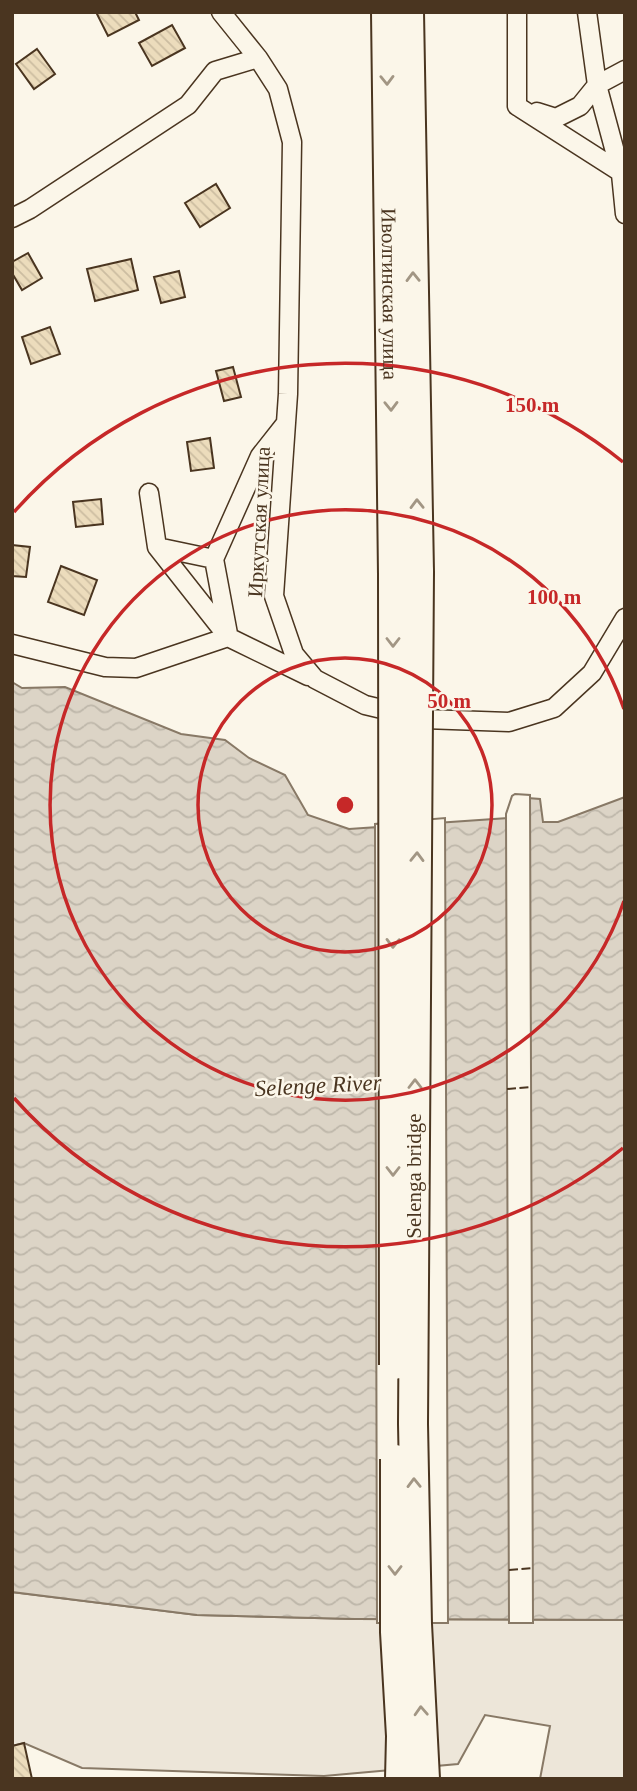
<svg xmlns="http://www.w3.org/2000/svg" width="637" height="1791" font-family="'Times New Roman',serif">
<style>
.green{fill:#ede6d9;stroke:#887966;stroke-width:2}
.water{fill:url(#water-waves);stroke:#887966;stroke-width:2}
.pier{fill:#fbf6e9;stroke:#887966;stroke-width:2}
.building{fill:url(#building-back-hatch);stroke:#4a3520;stroke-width:2}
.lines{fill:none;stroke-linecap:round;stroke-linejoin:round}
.minor-casing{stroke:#4a3520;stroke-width:21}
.primary-casing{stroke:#4a3520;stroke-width:32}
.minor{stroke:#fbf6e9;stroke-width:18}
.primary{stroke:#fbf6e9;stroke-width:28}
.primary-bridge-casing{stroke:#4a3520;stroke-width:32;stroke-linecap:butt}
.primary-bridge{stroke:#fbf6e9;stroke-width:28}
.fence{stroke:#4a3520;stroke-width:2;stroke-dasharray:9 3.5;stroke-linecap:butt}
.oneway{stroke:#a29684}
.ring{fill:none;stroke:#c62828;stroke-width:3.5}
.labels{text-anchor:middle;stroke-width:5;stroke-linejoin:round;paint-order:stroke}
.street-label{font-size:21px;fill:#4a3520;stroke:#fbf6e9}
.water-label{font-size:23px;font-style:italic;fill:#4a3520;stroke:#fbf6e9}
.centre{fill:#c62828;stroke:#fbf6e9;stroke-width:3.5}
.ring-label{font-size:21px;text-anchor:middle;font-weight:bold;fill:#c62828;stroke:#fbf6e9;stroke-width:5;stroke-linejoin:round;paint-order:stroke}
</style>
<defs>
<pattern id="water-waves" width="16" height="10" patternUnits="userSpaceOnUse" patternTransform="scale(1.75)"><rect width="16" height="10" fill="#dcd4c6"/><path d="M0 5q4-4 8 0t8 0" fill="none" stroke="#beb7aa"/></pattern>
<pattern id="building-back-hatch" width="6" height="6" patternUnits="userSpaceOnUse" patternTransform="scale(1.75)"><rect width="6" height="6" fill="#ecdcbc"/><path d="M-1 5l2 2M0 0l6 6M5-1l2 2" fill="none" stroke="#ccbda1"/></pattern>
</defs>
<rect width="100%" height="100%" fill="#fbf6e9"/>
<path class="green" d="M12,1592L197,1615L355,1619L625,1620V1779H540L550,1726L485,1715L458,1764L324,1776L82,1768L24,1743L12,1746Z"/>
<path class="water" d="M12,682L22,688L65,687L181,734L225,740L249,758L285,775L308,815L349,829L508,818L515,797L540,799L543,822H558L625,797V1620L355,1619L197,1615L12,1592Z"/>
<path class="pier" d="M515,794L530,795L533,1623H509L506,814L512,796Z
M445,818L448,1623H377L375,824Z"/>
<path class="building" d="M96,12H135L139,20L108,36Z
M172,25L185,48L152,66L139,43Z
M37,49L55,74L34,89L16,64Z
M216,184L230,208L200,227L185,203Z
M28,253L42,278L22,290L12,273V262Z
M131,259L138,290L95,301L87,269Z
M179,271L185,297L161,303L154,277Z
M50,327L60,354L31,364L22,337Z
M233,367L241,397L224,401L216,371Z
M210,438L214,468L191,471L187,442Z
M101,499L103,524L76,527L73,502Z
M12,545L30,547L26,577L12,576Z
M61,566L97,580L84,615L48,602Z
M24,1743L32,1779H12V1746Z"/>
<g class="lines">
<defs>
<path id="minor" d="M221,12L258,58L278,89L292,142L288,394L274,596L294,654L315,679L365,705L424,719L509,722L554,708L592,673L625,618
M587,12L597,85L621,174L625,214
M517,106L625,175
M517,106V12
M537,112L556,118L580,106L597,85L625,70
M12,218L30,209L188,105L215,71L258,58
M149,493L157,547L228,637L308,676
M157,547L214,559
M228,634L214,559L260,456L286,423
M12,644L105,667L136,668L228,637"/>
<g id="primary">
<path id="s1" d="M386,12L393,574"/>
<path d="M409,12L419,572"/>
</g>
</defs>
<use href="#minor" class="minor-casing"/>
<use href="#primary" class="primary-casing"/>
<use href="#minor" class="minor"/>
<use href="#primary" class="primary"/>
<defs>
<path id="primary-bridge" d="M419,572L413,1424L417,1624L425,1779
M393,574L394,1365
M395,1459V1632L401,1736L400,1779"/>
</defs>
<use href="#primary-bridge" class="primary-bridge-casing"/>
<use href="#primary-bridge" class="primary-bridge"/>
<path class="fence" d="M507,1089L531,1087
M509,1570L533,1568"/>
</g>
<defs><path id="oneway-chevron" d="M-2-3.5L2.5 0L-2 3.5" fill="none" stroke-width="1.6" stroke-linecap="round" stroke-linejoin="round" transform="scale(1.75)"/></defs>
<g class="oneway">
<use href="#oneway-chevron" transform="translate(387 80) rotate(89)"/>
<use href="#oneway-chevron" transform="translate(413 277) rotate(-91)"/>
<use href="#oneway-chevron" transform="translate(391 406) rotate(89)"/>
<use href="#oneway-chevron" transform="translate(417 504) rotate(-91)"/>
<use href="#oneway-chevron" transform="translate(393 642) rotate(90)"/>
<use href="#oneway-chevron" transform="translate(417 857) rotate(-89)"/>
<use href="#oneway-chevron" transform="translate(393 943) rotate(91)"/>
<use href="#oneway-chevron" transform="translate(415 1084) rotate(-90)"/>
<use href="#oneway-chevron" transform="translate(393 1171) rotate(90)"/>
<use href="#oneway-chevron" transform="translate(414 1483) rotate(-91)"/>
<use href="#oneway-chevron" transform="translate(395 1570) rotate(90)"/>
<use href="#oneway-chevron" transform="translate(421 1711) rotate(-93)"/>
</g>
<g class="ring">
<circle cx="345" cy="805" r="147"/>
<path d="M624 901A295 295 0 1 1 624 709"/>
<path d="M623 1148A442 442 0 0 1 14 1098M14 512A442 442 0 0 1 623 462"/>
</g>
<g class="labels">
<g class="street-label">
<text dy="7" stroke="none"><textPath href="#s1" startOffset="282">Иволгинская улица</textPath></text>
<text transform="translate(259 522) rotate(-87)" y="7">Иркутская улица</text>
<text transform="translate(414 1176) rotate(-90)" y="7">Selenga bridge</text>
</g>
<g class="water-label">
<text transform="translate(318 1085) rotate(-3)" y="8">Selenge River</text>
</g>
</g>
<circle cx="345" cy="805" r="10" class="centre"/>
<g class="ring-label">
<text x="532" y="412">150 m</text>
<text x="554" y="604">100 m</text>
<text x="449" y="708">50 m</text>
</g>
<rect width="637" height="1791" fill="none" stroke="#4a3520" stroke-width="28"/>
</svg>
